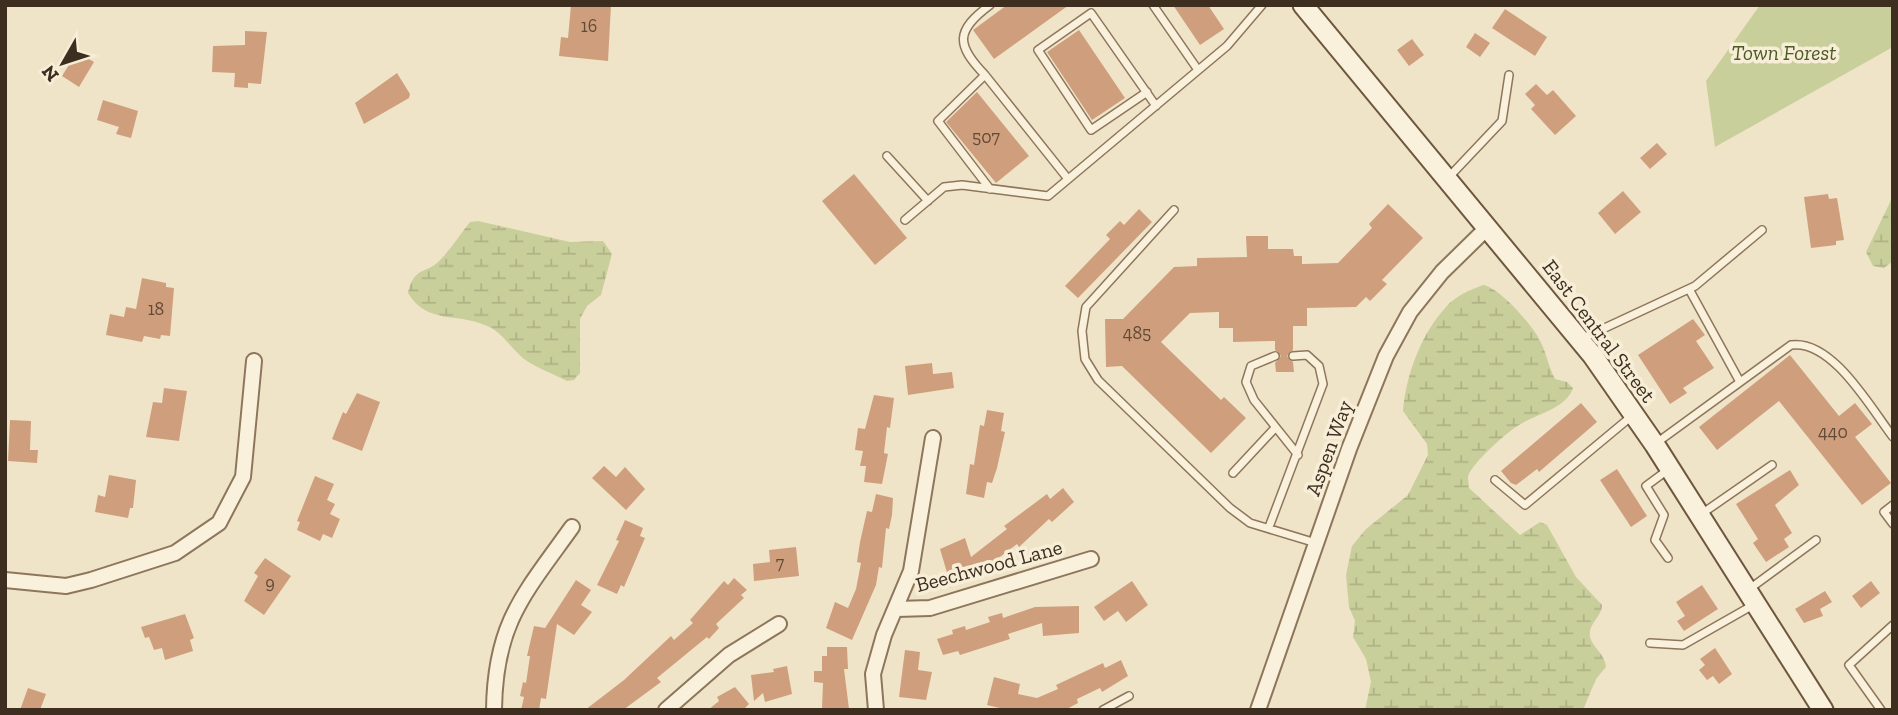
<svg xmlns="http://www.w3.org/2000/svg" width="1898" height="715" font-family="'Zilla Slab',serif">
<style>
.wetland{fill:url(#wetland-marsh)}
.green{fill:#c9cf9b}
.building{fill:#cf9f7d}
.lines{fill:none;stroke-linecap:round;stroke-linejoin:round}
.lane-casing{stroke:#8d765c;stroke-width:10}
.street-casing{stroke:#8d765c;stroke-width:18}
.secondary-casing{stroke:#6f573f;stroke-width:23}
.lane{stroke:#faf1dc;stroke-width:7}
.street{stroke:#faf1dc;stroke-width:14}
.secondary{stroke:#faf1dc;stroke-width:19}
.labels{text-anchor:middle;stroke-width:7;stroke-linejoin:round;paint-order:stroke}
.number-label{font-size:18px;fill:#624a37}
.park-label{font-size:21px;font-style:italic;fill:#4d5a26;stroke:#f7eed8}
.street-label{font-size:21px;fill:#3d2e20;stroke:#f7eed8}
</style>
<defs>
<pattern id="wetland-marsh" width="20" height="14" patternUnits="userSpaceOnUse" patternTransform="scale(1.75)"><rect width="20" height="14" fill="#c9cf9b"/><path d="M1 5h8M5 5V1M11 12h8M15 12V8" fill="none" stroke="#aeb285"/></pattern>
</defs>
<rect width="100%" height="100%" fill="#f0e4c8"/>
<path class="wetland" d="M1893,196V261L1884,268L1873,266L1866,252Z
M478,221L570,242L603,241L612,254L601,295L587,306L580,319V373L574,380L567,381C554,374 536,368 524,359C513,350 504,336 493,329C460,310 428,327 408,293C414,265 427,275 441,259C452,248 460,234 470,222Z
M1483,285C1499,287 1530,323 1538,337C1546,350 1548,366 1555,379L1567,382L1573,388C1566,409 1536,414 1519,425C1508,431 1470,465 1468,477C1468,480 1469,484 1469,488L1520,535L1540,522L1547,525L1576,577L1602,605C1602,617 1588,623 1590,637C1593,648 1605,654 1606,667L1596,679L1583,710H1365L1371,682L1366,659L1353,637L1355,621L1349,607L1346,575L1352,546L1366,529L1408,495L1428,455L1427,444L1403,411C1406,375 1421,334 1446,307C1455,296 1470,290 1483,285Z"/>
<path class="green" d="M1760,5H1893V47L1715,147L1706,81Z"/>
<path class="building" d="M571,5H611L608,61L559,56L561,37L568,38Z
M1007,5H1069L994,59L973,30Z
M1173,5H1208L1224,29L1200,45Z
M1505,9L1547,37L1535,56L1492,28Z
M1079,30L1125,98L1092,120L1047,52Z
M245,31L267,32L261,84L248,83V88L234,87L235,73L212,72L213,46L245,45Z
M1475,33L1490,43L1480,57L1466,47Z
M1412,39L1424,55L1409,66L1397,50Z
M77,52L94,62L79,87L62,76Z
M397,73L410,94L409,98L364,124L355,103Z
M1536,84L1547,95L1553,90L1576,116L1555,135L1531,109L1535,105L1525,94Z
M977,92L1029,156L996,183L946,122Z
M103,100L138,111L131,138L116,134L119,127L97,120Z
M1657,143L1667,154L1650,169L1640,158Z
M854,174L907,238L875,265L822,201Z
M1623,191L1641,212L1615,234L1598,213Z
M1828,194L1829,199L1837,198L1844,240L1836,241V245L1811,248L1804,197Z
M1388,204L1423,238L1382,280L1387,284L1370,301L1366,297L1356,307L1307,308V326H1293V350L1287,356L1293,362L1294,372H1276L1275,363L1281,356L1275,350V341L1233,342V328H1219V312L1190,313L1161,342L1221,400L1224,397L1246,418L1211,453L1122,366L1106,367L1105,319H1123L1174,267L1197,266V258L1247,257L1246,236H1268V249H1293L1294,256H1302V264L1338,263L1372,228L1369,224Z
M1139,209L1152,222L1078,298L1065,286L1110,239L1106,235L1120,221L1124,225Z
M142,278L166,283V287L174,288L170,336L161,335L160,339L144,336L142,342L106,335L110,314L124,317L126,307L136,309Z
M1693,319L1705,335L1696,341L1714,368L1683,388L1687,393L1670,404L1638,355Z
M1790,355L1839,416L1855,403L1872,424L1855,437L1891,483L1862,505L1779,401L1717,450L1699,427Z
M932,363L933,374L952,372L954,388L908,395L905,366Z
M164,388L187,391L179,441L146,437L153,402L162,403Z
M357,393L380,402L362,451L332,439L343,412L346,414Z
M874,395L894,398L890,428L887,427L884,453L888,454L882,484L864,482L866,466H860L863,451L855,450L858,428L865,429Z
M1581,403L1597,422L1539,472L1537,469L1516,485L1511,483L1501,471Z
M987,410L1004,413L1001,431L1005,432L997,468L992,483L987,482L984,498L966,494L970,464L974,465L980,425L984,426Z
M10,420L31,421L30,450H38L37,463L8,461Z
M604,466L616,477L625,467L645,489L626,510L592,478Z
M1617,469L1647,516L1631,527L1600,480Z
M1790,470L1799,485L1775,505L1792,533L1784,539L1789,547L1766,562L1753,543L1758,539L1736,504Z
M109,475L136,480L133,508H130L128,518L95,512L98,495L105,497Z
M315,476L334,484L327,500L335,504L330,514L340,519L332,538L323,534L320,541L297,530L300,522L297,521Z
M1063,488L1074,502L1052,522L1049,519L1019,547L1017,544L996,560L978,565L979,571L948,576L940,549L965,538L971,557L1007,529L1004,526L1047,494L1050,499Z
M876,494L893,498L892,515L889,529L886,528L882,568L879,567L876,585L852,640L826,628L835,602L848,608L856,589L861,563L857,562L860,542L867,511L872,512Z
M625,520L643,528L640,536L645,538L624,587L621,585L617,594L597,585L619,541L616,540Z
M796,547L799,576L754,581L753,564L770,562L769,550Z
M265,558L291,576L264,615L244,601L258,576L254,573Z
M734,578L747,590L741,595L744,598L716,624L719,628L709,639L707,637L657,678L661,682L623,710H585L624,680L671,636L674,640L693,623L690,620L724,581L728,585Z
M576,580L591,590L581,605L592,612L574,635L557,624L546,699L541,698L539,710H521L524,697L520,696L523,682L526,683L530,656H527L534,626L545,628Z
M1132,581L1148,605L1126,622L1118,611L1104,621L1094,607Z
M1871,581L1880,593L1861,608L1852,596Z
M1702,585L1718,609L1684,631L1677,621L1685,616L1676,602Z
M1825,591L1832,602L1820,609L1823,616L1804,623L1795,609Z
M1079,606V633L1043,636L1042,623L1008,634L1010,639L960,655L958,651L943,655L937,639L953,634L952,630L965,626L966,630L990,622L988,617L1002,613L1003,618L1035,607Z
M185,614L194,638L190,640L193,651L165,660L162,648L154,650L149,637L145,638L141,627Z
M827,647H847L848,669H844L849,709H822L823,683L814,682V671H822V656H827Z
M1715,648L1732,674L1719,684L1713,676L1707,680L1699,670L1705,665L1700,659Z
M905,650L920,652L918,670L932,672L926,700L899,697Z
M1121,660L1128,676L1102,692L1100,688L1077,699L1078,703L1065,710H1008L987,705L994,677L1020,684L1018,694L1037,698L1058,689L1056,685L1103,663L1105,668Z
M787,666L792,694L765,702L763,693L754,701L751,675L774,672L773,669Z
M735,687L749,704L743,710H708L719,701L717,697Z
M28,688L46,694L40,710H20Z"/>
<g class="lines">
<defs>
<path id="lane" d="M1153,5L1198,70
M985,75C956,45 955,31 990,5
M1147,92L1091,130L1038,50L1091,13L1156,106
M887,156L928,201
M1448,178L1502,121L1509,75
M990,189L938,121L985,75L1068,179
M1174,210L1086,307L1082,331L1085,359L1098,380L1230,508L1250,523L1316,543
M905,220L944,187L962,185L1048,196L1227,46L1262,5
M1689,289L1740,382
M1581,339L1695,286L1762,230
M1275,356L1251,366L1246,382L1254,400L1298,455
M1655,444L1791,345C1832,339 1870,407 1893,437
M1233,473L1275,428
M1495,480L1525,505L1633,415
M1893,505L1884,512L1893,524
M1700,515L1772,465
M1269,527L1323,384L1319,366L1307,355L1293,356
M1668,558L1655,540L1664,515L1646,486L1669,469
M1748,590L1816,540
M1650,643L1683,645L1755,604
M1103,710L1129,696
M1881,710L1849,665L1893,625"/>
<path id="street" d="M5,580L66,586L91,580L175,553L219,523L243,477L254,361
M897,609L930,608L1091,559
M494,710C495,623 524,594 572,527
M666,710L729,655L779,624
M876,710L873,674L884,635L911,571L933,438
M1258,710L1349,449L1386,356L1410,312L1442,272L1488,227"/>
<path id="secondary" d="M1303,5L1593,356L1655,445L1823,710"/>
</defs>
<use href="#lane" class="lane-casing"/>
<use href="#street" class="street-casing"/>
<use href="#secondary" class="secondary-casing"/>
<use href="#lane" class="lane"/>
<use href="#street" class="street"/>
<use href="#secondary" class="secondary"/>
</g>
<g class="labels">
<g class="number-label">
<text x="589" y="32">16</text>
<text x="986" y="143">507</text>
<text x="156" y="315">18</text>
<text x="1137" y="339">485</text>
<text x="1833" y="438">440</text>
<text x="780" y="569">7</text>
<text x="270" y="589">9</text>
</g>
<g class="park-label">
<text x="1784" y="60">Town Forest</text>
</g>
<g class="street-label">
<text transform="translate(1599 331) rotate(53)" y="7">East Central Street</text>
<text transform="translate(1329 448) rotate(-70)" y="7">Aspen Way</text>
<text transform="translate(989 566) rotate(-15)" y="7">Beechwood Lane</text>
</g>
</g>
<rect width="1898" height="715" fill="none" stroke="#3d2e20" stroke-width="14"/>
<g transform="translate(63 63) rotate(231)" stroke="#f7eed8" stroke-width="5" paint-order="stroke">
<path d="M0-5L12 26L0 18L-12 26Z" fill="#3d2e20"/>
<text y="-10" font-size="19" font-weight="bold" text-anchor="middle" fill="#3d2e20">N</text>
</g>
</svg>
